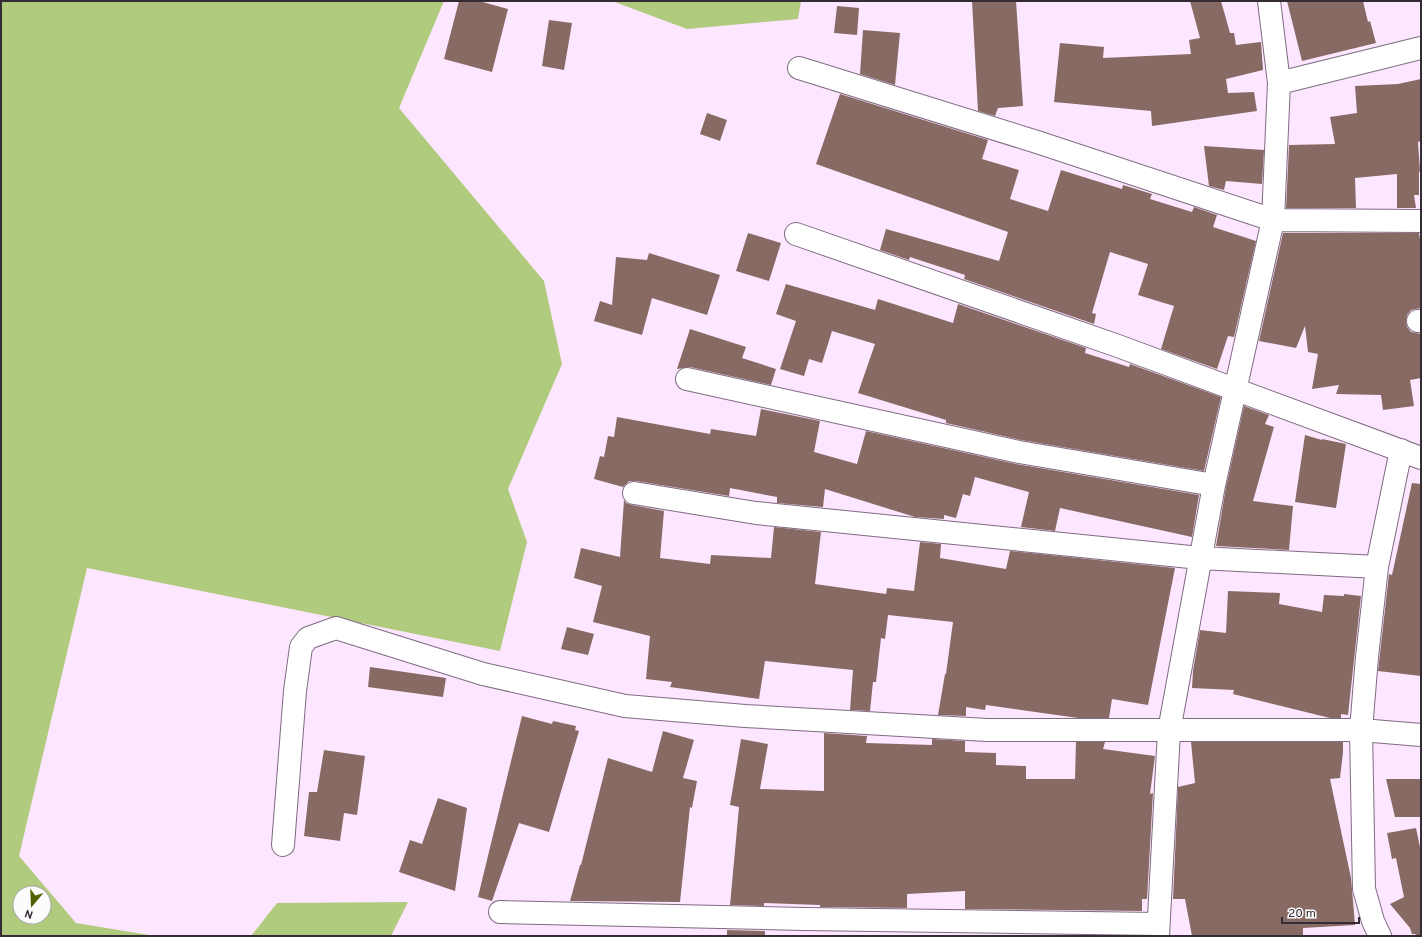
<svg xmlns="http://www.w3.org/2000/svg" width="1422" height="937" font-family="Overpass,sans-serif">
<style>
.green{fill:#b1cb7e;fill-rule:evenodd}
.building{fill:#886a64}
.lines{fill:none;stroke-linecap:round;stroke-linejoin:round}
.minor-casing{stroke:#7f6b81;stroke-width:24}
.minor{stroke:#fff;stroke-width:22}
</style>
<rect width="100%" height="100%" fill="#fde6ff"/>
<path class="green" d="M1,1H444L399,108L544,281L562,364L508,489L527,542L500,651L87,568L19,856L76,923L155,936H1ZM20,893H44V917H20Z
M612,1H801L798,19L687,29Z
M408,902L391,936H251L277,903Z"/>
<path class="building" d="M459,1H479L508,9L492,72L444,59Z
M972,1H1016L1023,106L998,108L995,116L978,111Z
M1190,1H1221L1230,33H1234L1236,45L1261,42L1263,70L1226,79L1228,93L1254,92L1257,111L1152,126L1151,111L1054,102L1060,43L1104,47L1103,58L1191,54L1189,40L1200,38Z
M1287,1H1363L1368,22L1370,21L1376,43L1302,61Z
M837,6L859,8L857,35L834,33Z
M549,20L572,23L564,70L542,66Z
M863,30L900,33L895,85L860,74Z
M1421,79V141L1418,142L1420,171L1419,172V195H1414L1416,208H1397V174L1355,178L1356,208H1286L1289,145L1335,144L1330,117L1357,113L1355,86L1398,84Z
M840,94L988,140L982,159L1019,170L1010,199L1048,211L1061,170L1122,189L1123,185L1152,194L1150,199L1192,212L1194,207L1217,215L1213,227L1256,241L1234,337L1228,336L1217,369L1161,349L1174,306L1138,295L1148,264L1110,252L1092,313L1096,314L1094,324L964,279L965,275L910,257L909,260L880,250L886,229L999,261L1008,232L816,164Z
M707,113L727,120L720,141L700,134Z
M1204,146L1264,150L1262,184L1226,181L1224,190L1209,186Z
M748,233L781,243L769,281L736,271Z
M1283,233H1419L1421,245V308L1411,310L1407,315L1406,321L1407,327L1411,332L1421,334V378L1410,380L1414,406L1383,410L1381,395L1336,394L1339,385L1312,389L1318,354L1308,352L1305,326L1296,348L1259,341Z
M649,253L720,275L707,315L652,298L642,335L594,321L600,301L612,305L616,257L647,260Z
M786,284L875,310L878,299L953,323L958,304L1086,348L1085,353L1129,367L1130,364L1221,397L1204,471L1021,440L946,423V420L858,393L875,344L832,331L822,363L809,359L804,376L780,369L796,321L776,314Z
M690,329L746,347L742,358L776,369L771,385L690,367L677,369Z
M1244,406L1269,415L1265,424L1274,427L1253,501L1293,506L1289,550L1216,546L1226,487Z
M761,409L820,421L814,452L857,464L866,431L1016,464L1199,495L1192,537L1060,508L1055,531L1021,527L1029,492L975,477L970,496L963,494L956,518L944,515V519L915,517L825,489L823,507L777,503V497L730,488L729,496L636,481H629L623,487L594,479L600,456L604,457L608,436L614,437L617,417L710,434L711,429L756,436Z
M1305,435L1322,440V439L1346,444L1336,508L1295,502Z
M1412,483L1421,484V676L1378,671L1389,574L1392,575Z
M624,500L626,503L632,505L664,511L660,558L710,564L711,555L771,558L774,527L821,532L815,584L886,594L887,588L914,591L920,542L941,544L940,558L1006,569L1010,551L1175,568L1148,705L1112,699L1109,718H1078L986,705L985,710L966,707V716L938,715L945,674H946L953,622L888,615L885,639L881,638L876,682H873L870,711L850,710L853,670L765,661L759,699L670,687L672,682L646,679L650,636L593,622L602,586L574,578L581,548L620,557Z
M1228,591L1280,593L1279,604L1322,612L1324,595L1344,596V594L1361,596L1348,715L1341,714V718H1330L1233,694L1234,690L1192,688L1193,671L1200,630L1226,633Z
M567,627L594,634L588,655L561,649Z
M370,667L446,678L443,697L368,687Z
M522,716L552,724L553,721L576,726L575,730L579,731L549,832L519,823L492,901L478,897Z
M663,731L694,740L683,778L697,781L692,808L690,807L680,902L570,901L580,865H581L608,758L652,772Z
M824,733L867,736L866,743L932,745V739L965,741V752L996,753V765L1026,766V779H1075L1076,742H1105L1103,749L1155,756L1150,794L1153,793L1147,899H1142V911L965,909V891L907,894V908L820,907V905L764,903V906L730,905L739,807L730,805L741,739L768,744L760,789L824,791Z
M1191,742H1343V752L1340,778L1330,779L1351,878L1355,925L1303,928V936H1192L1185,899H1173L1178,787L1195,783Z
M324,750L365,756L357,815L344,813L340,841L304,836L309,792H317Z
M1386,779H1421V817H1395Z
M438,798L467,808L455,891L399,872L410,840L422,844Z
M1416,828L1421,852V936H1417L1415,934H1412L1410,928L1390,904L1404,897L1396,858L1392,859L1387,833Z
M727,930L765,931V936H727Z"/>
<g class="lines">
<defs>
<path id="minor" d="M799,68L1037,142L1273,220L1421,221
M1279,83L1421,48
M796,234L1118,346L1421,458
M1418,321H1421
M687,379L1019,452L1214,485
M634,493L756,513L1200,558L1377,567
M283,845L295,691L301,647L308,638L336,628L483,674L625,706L745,716L987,730H1361L1421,735
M500,912L804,919L1158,924
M1158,936L1169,731L1214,485L1273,220L1279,83L1269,1
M1380,936L1373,921L1364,889L1361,730L1367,657L1377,567L1401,450"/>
</defs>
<use href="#minor" class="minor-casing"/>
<use href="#minor" class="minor"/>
</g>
<rect width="1422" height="937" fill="none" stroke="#342b35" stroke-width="4"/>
<g transform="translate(32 905) rotate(199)"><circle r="19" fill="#fcfcfc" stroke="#aca8ac"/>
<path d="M0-3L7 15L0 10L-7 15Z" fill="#536000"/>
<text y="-6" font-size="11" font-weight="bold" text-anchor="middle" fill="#342b35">N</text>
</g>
<path d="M1282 917v6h77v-6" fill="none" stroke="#342b35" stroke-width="2"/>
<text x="1288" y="917" font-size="12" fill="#342b35" stroke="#fcfcfc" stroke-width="3" paint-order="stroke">20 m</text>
</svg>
